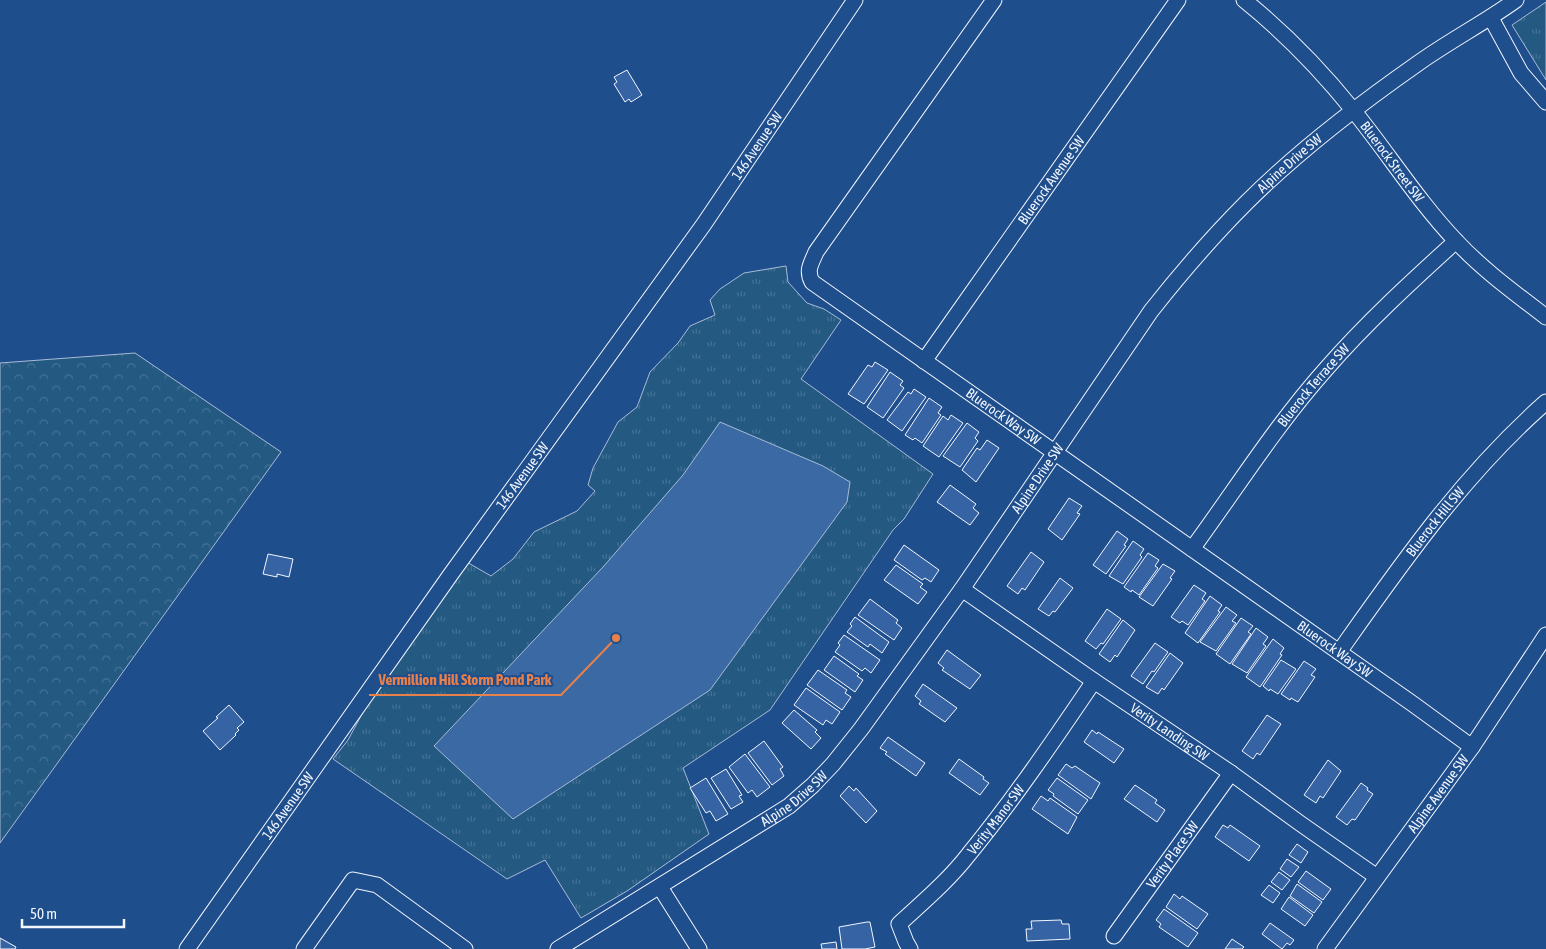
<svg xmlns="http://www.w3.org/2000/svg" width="1546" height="949" font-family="'Asap Condensed',sans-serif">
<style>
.forest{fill:url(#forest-crowns);stroke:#a8bbd7}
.park{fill:url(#park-tufts);stroke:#a8bbd7}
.water{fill:#3b69a3;stroke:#a8bbd7}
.building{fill:#3563a3;stroke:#f2f6ff}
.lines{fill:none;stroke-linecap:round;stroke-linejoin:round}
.minor-casing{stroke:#f2f6ff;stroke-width:17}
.minor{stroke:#1f4e8c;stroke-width:15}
.labels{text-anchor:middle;stroke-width:4;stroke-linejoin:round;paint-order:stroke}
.street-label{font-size:14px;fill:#f2f6ff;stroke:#1f4e8c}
.leader{fill:none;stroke:#ea8049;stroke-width:2}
.callout-dot{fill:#ea8049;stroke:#1f4e8c;stroke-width:2}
.callout-label{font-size:15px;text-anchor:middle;font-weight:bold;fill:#ea8049;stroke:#1f4e8c;stroke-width:4;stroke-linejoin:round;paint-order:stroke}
</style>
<defs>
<pattern id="forest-crowns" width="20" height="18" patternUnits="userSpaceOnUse" patternTransform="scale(1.25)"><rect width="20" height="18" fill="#245a82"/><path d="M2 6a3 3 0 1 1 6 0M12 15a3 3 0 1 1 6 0" fill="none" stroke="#447295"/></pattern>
<pattern id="park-tufts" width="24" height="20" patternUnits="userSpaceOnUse" patternTransform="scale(1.25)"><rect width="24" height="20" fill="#245a82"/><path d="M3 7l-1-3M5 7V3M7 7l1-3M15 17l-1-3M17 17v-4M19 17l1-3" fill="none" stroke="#447295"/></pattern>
</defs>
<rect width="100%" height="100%" fill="#1f4e8c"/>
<path class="forest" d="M135,353L281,452L0,843V363Z"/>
<path class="park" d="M1546,2V80L1512,25Z
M786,266L788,282L807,303L824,309L841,320L801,379L933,474L904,519L893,530L770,710L683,768L709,834L627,891L581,918L545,860L507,879L333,759L348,740L370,699L465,561L491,576L513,559L534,532L577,511L595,491L588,485L593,468L618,422L637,407L650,372L678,343L690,326L715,315L710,300L720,289L744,273Z"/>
<path class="water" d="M720,422L823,466L850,482L847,502L710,690L513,819L434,746L603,567L683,475Z"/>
<path class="building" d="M627,70L642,95L631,102L629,99L625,102L614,84L617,82L614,77Z
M875,362L888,370L864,404L848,394L868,365L872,367Z
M890,372L903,381L900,385L904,388L883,418L867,407Z
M914,389L926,397L902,431L887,420L908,392L911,394Z
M929,398L942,407L938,413L941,415L922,443L915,438L913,440L905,435Z
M951,415L963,423L939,457L923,446L943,416L948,420Z
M967,423L979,432L975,438L978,441L960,467L943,456Z
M987,440L999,448L976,482L962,470L977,448L980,450Z
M950,485L976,504L973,508L979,513L970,525L937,502Z
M1069,498L1082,506L1077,513L1080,514L1062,540L1048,529Z
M1117,531L1128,539L1124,545L1126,546L1106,574L1093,565Z
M1133,541L1144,549L1140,555L1142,557L1123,584L1109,576Z
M904,545L939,570L931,582L925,578L922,580L894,560Z
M1031,552L1044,562L1025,590L1022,588L1018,594L1007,586Z
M1148,553L1159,560L1155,566L1158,568L1139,595L1132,590L1131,592L1124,587Z
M268,554L293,559L289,577L277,574V577L263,574Z
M1163,564L1175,571L1170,578L1172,579L1153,606L1139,597Z
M896,565L923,584L920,587L927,592L918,604L884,580Z
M1060,578L1073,588L1055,612L1053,611L1049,616L1038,609Z
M1194,585L1206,593L1202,599L1205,601L1188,625L1182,621L1180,623L1171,617Z
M1210,596L1222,605L1218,611L1220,612L1198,643L1185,633Z
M870,599L898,620L896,623L902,628L894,640L858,615Z
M1226,607L1237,615L1232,621L1236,623L1216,651L1200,642Z
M1107,609L1121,619L1103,644L1101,643L1096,649L1085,641Z
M855,617L889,642L882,653L870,644L868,647L847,632L852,626L850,624Z
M1241,618L1253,626L1248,632L1251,634L1230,664L1216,654Z
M1123,620L1135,630L1117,657L1115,655L1110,662L1099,654Z
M1256,628L1268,637L1263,644L1266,646L1247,673L1232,664Z
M844,635L880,660L871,673L865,668L862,671L835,652L840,645L838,643Z
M1273,639L1284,648L1280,654L1282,655L1260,687L1246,677Z
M1155,643L1168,652L1154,672L1152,671L1143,684L1131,676Z
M947,650L981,675L970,689L942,670L944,668L938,663Z
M1170,653L1183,663L1164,690L1162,688L1158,694L1146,687Z
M834,656L859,674L857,676L863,680L855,692L824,670Z
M1281,660L1296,669L1278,694L1270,689L1269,691L1263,686Z
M1304,661L1316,669L1311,675L1315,677L1298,702L1291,698L1290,700L1281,694Z
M818,670L847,690L845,693L851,697L842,710L807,685Z
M923,684L957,708L945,722L919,704L921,701L915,696Z
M806,688L840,712L832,724L826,720L823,725L794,705Z
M229,705L244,722L237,728L239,730L235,734L236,735L220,750L203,731L218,718L216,717Z
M794,710L817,730L815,732L821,738L811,749L782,723Z
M1267,715L1281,724L1260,755L1257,753L1253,759L1242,751Z
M1092,730L1097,734L1098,732L1124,749L1114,763L1084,742Z
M888,737L925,763L916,776L885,754L887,752L880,748Z
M764,741L783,767L780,769L784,776L772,785L748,753Z
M745,754L770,787L757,797L752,790L748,793L729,767Z
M959,759L984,777L983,779L989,783L980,795L949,773Z
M1328,760L1341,771L1323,798L1320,796L1316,803L1304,795Z
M1066,764L1072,768L1075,766L1100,783L1091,799L1058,775Z
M726,769L742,795L739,796L743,802L731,809L711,778Z
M706,778L728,814L716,821L710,811L706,813L690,788Z
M1057,778L1088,800L1078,814L1053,796L1054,794L1048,790Z
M1361,783L1368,788L1367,790L1373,794L1355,820L1352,819L1347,825L1336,817Z
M1135,785L1157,800L1155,803L1165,810L1157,822L1124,799Z
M849,786L854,791L856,788L877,811L866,823L840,796Z
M1041,796L1048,801L1050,798L1077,817L1068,834L1032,809Z
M1223,825L1228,828L1230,825L1260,846L1249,861L1215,837Z
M1297,844L1308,852L1301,863L1289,855Z
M1287,859L1299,867L1291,877L1280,869Z
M1306,871L1331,889L1323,900L1298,882Z
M1279,872L1290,880L1282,890L1271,882Z
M1297,884L1322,902L1314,913L1290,896Z
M1269,885L1280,893L1273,903L1261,895Z
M1174,894L1180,899L1182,896L1208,914L1197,929L1166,907Z
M1289,897L1313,915L1305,926L1281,909Z
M1164,909L1198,933L1188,947L1159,927L1161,924L1156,920Z
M1061,920L1062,924H1069L1070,939L1027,941L1026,929H1032L1031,921Z
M867,922H870L875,947L865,949H842L839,927Z
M1270,923L1294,940L1290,945L1287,943L1282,949L1262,934Z
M0,938L16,947L15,949H0Z
M1232,939L1244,947L1242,949H1225Z
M836,942L837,949H822L821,944Z"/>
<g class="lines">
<defs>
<g id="minor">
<path id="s1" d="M994,0L816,252C811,264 806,270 812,282L1413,704L1472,747"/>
<path id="s2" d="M1244,0C1285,33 1320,69 1353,110C1388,153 1418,201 1456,241C1483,270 1515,293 1546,317"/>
<path d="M1491,18L1521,73L1546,102"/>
<path id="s3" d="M924,361L1178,0"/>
<path id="s4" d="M1192,549C1236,489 1276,425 1326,369C1366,323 1411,282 1456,241"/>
<path id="s5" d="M962,589L1094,681L1231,773L1301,824L1377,877"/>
<path id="s6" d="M1339,652C1402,563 1463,475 1546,402"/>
<path d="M660,887L699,949"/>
<path id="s7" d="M1114,936L1231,773"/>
<path id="s8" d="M187,949L451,574L704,224L855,0"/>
<path d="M304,949L353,880L377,885L465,949"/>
<path id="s9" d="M558,949L789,806L813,785L833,764L861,729L962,589L1151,311C1181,273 1212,237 1246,203C1298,151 1357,106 1417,64C1449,41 1484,23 1516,0"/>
<path id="s10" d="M910,949L906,942L899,924C923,902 949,880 969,854C1014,799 1054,740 1094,681"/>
<path id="s11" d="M1325,949L1472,747L1546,635"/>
</g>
</defs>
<use href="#minor" class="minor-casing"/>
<use href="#minor" class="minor"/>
</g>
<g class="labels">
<g class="street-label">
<text dy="5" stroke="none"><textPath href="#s8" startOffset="985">146 Avenue SW</textPath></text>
<text dy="5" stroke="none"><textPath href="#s2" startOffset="220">Bluerock Street SW</textPath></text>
<text dy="5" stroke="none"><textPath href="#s9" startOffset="1089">Alpine Drive SW</textPath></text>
<text dy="5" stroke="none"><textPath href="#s3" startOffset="221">Bluerock Avenue SW</textPath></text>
<text dy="5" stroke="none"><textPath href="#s4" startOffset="204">Bluerock Terrace SW</textPath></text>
<text dy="5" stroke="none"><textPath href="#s1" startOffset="574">Bluerock Way SW</textPath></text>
<text dy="5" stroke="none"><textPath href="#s8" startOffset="580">146 Avenue SW</textPath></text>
<text dy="5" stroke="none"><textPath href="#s9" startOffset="684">Alpine Drive SW</textPath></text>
<text dy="5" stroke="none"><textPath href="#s6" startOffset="162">Bluerock Hill SW</textPath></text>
<text dy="5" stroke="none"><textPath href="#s1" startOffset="979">Bluerock Way SW</textPath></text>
<text dy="5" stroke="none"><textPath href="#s5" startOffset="252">Verity Landing SW</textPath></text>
<text dy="5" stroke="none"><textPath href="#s11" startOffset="192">Alpine Avenue SW</textPath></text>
<text dy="5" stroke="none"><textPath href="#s9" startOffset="280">Alpine Drive SW</textPath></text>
<text dy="5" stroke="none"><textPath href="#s8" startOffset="175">146 Avenue SW</textPath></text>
<text dy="5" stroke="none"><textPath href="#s10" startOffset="170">Verity Manor SW</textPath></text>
<text dy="5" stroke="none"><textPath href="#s7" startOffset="100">Verity Place SW</textPath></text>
</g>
</g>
<path class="leader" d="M616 638L561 695H369"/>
<circle class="callout-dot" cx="616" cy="638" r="5"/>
<g class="callout-label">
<text x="465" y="685">Vermillion Hill Storm Pond Park</text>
</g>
<path d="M22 919v8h102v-8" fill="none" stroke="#f2f6ff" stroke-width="2.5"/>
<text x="30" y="919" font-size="15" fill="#f2f6ff" stroke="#1f4e8c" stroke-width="4" paint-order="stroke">50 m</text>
</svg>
